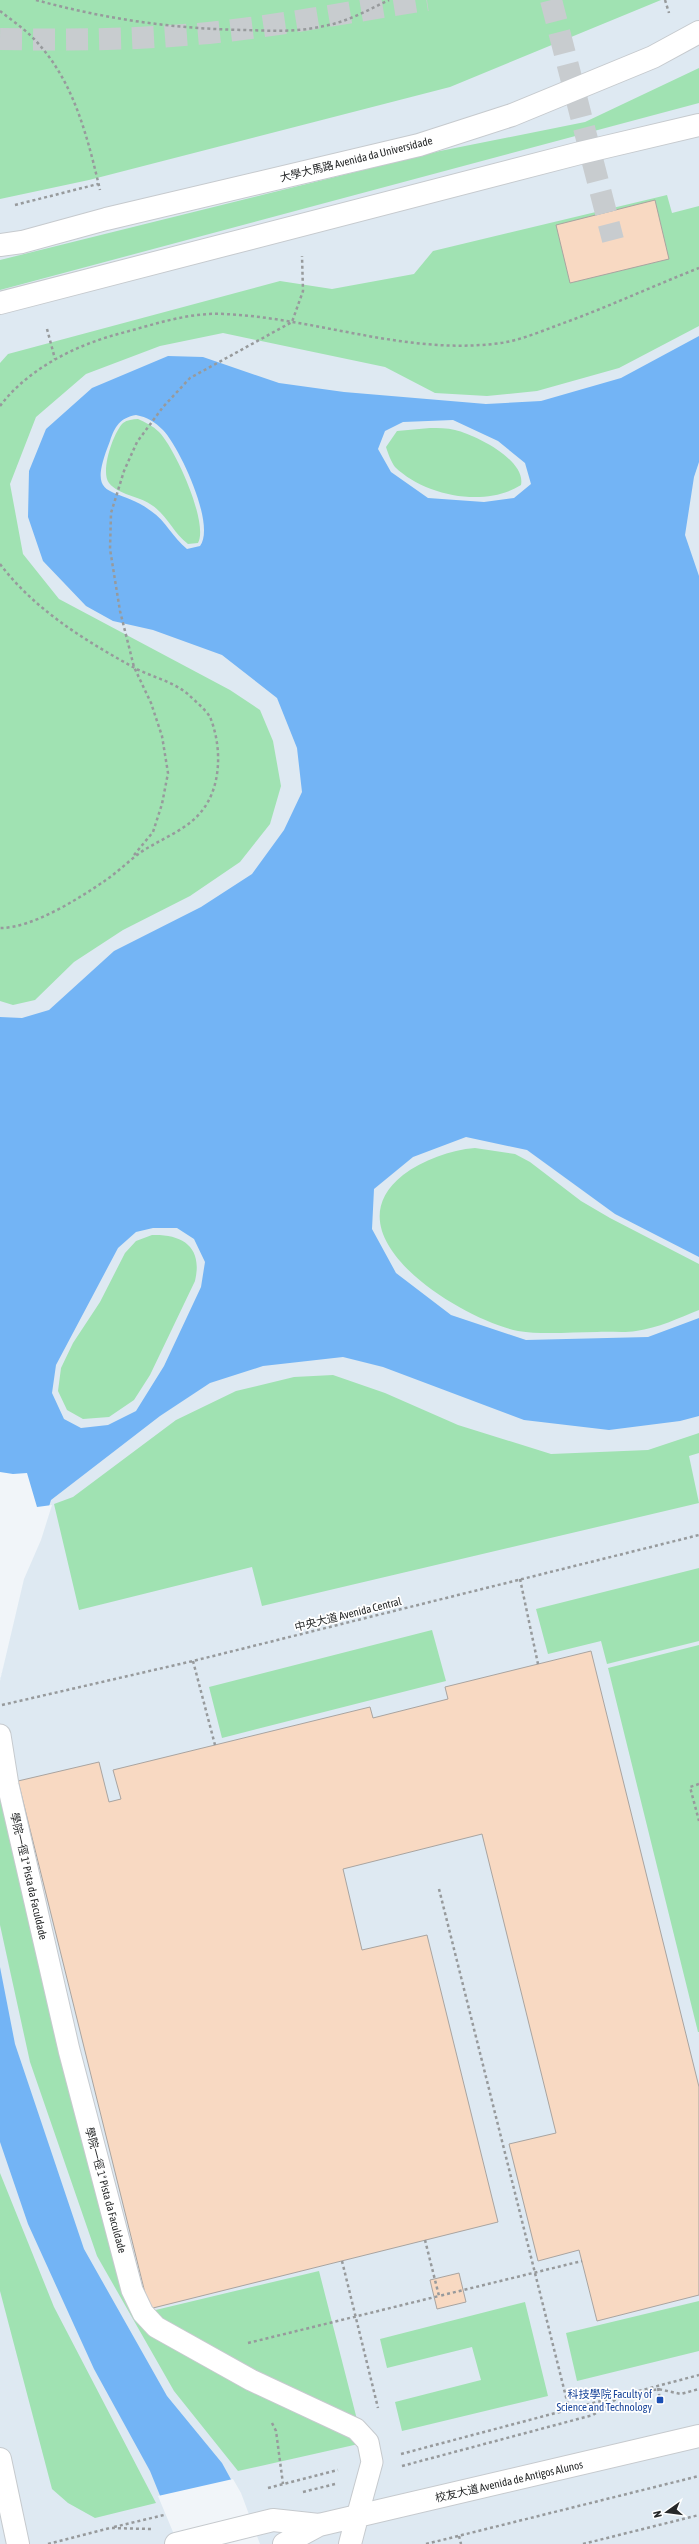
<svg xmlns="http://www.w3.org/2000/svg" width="699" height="2544" font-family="'Asap Condensed','Noto Sans SC',sans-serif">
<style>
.built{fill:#dee9f2}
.green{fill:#a0e2b2}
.water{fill:#73b4f5;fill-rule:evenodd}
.pier{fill:#f1f5f9}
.building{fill:#f8d9c2;stroke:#a9a4a0}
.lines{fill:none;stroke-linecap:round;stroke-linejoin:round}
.street-tunnel{stroke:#c8cccf;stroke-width:22;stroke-dasharray:22 11;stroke-linecap:butt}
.lane-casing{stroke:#c6cace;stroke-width:23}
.street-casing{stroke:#c6cace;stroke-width:24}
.secondary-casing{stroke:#c6cace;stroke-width:24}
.path{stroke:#979a9c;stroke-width:2.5;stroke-dasharray:3 3;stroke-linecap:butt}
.lane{stroke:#fff;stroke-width:21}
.street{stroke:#fff;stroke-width:22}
.secondary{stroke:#fff;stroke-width:22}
.path-bridge{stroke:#979a9c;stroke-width:2.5;stroke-dasharray:3 3;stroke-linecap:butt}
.transit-dot{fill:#1a4fb4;stroke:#fff;stroke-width:1.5}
.labels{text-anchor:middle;stroke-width:3.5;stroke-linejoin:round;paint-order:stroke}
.street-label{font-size:11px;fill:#262829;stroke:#fff}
.transit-label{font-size:11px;fill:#164399;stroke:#fff;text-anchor:end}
</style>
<rect width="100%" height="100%" fill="#f1f5f9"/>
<path class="built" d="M0,0H699V2544H0Z"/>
<path class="green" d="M0,0H661L450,87L89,180L0,199Z
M699,68V103L0,290V260L440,151L585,122Z
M667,195L672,213L699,206V326L619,368L537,391L487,396L435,393L385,367L223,333L160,346L86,374L36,417L10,484L23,554L59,599L230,690L260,710L273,741L281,786L270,824L240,862L190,896L123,930L74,962L35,1000L13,1005L0,1001V363L8,354L280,281L332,289L414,274L433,251Z
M138,419C145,422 153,426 159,432C175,448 209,523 198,543L188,544C173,533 167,514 150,504C138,496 119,495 109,483C100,472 113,433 123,423C127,420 133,419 138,419Z
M430,428C438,428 447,428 455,430C476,435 526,460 521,485C485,508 425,496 395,467C391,462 388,453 386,447L397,431Z
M475,1148L515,1154L530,1162L581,1201L610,1218L699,1264V1310C679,1318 658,1328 636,1331C624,1333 609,1331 597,1332C571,1332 543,1335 518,1331C463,1320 325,1237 403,1175C423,1160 450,1150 475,1148Z
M152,1235C183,1234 203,1247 195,1281L150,1375L134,1400L109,1417L83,1419L67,1410L58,1391L61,1368L73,1343L100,1302L125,1253L136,1241Z
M333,1375L385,1393L458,1425L551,1454L648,1450L699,1433V1453L689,1456L699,1503L262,1606L252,1567L79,1610L54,1504L73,1497L176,1420L236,1391L294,1377Z
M699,1568V1641L607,1664L601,1641L548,1654L536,1609Z
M432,1630L446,1681L222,1738L209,1687Z
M699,1645V2032H698L608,1668Z
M0,1794L143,2313L319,2271L363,2443L238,2471L174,2391L97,2256L30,2062L0,1925Z
M0,2173L54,2307L156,2503L95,2518L68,2503L52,2489L0,2291Z
M699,2301V2351L577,2381L566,2333Z
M525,2302L548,2396L402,2431L395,2402L481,2380L472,2347L387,2368L380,2339Z"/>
<path class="water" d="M699,336V462L694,477L685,535L699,576V1257L615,1214L527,1150L466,1137L413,1157L374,1189L372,1229L396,1273L451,1315L526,1340L648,1337L699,1318V1416L680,1421L609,1430L524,1420L383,1367L343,1357L263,1366L210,1383L160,1416L51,1500L39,1539L22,1579L0,1679V1017L22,1018L49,1010L114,951L201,907L252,874L284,830L302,792L297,748L277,698L222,655L153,630L113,621L86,606L43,561L28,517L29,471L46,429L92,388L168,356L203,357L279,383L344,392L486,404L541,401L621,378ZM136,415C147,417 155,422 163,430C180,448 216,525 200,546L187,549C173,538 166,521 151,511C114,484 85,504 110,441C115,426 120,418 136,415ZM453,420L498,441L525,463L531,484L514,498L484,502L428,498L391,472L378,449L385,431L403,422ZM153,1228H177L194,1239L205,1262L201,1287L164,1366L136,1411L108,1425L81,1428L64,1419L52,1393L56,1365L118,1248L136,1232Z
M0,1967L15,2044L84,2249L167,2396L222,2463L239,2494L161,2498L150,2471L94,2369L28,2224L0,2142Z"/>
<path class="pier" d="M0,1472L13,1474L27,1473L37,1507L52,1505L41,1540L24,1579L0,1681Z
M233,2479L241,2493L260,2544H178L158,2496Z"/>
<path class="building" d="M655,200L669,259L570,283L556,225Z
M591,1651L699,2087V2295L597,2321L579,2250L538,2261L509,2144L556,2133L482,1834L343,1869L362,1950L427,1935L498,2222L149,2309L18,1781L99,1762L109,1802L121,1799L113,1770L370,1707L373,1718L448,1699L445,1687Z
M459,2273L466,2302L437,2309L430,2280Z"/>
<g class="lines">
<path class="street-tunnel" d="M551,0L613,240
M0,39C62,40 123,40 184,35C266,29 346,12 427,0"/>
<defs>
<path id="lane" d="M0,1735L8,1785L69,2050L132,2290L143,2313L156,2327L251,2380L356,2429L368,2442L372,2462L357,2517"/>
<path id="street" d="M0,2459L18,2544
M176,2544L273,2520L319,2525
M284,2544L319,2525L699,2436
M350,2544L357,2517"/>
<path id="secondary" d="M0,245L22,242L106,219L419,145L512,115L653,57L699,32
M0,303L580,153L699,125"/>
</defs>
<use href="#lane" class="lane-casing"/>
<use href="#street" class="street-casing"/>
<use href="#secondary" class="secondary-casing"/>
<path class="path" d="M36,0C105,19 174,29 246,30C272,31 299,32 324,26C347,22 368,10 389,0
M665,0L669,13
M0,11C10,19 22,27 31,36C73,77 87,135 100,190
M15,205L98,184
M47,329L55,359
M0,406C28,369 74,346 118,334C153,325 188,312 224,314C317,318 407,356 501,343C521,340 542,331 561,324C608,307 653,286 699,268
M0,564C34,609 84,640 133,667C151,677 173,681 189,695C195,701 206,710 210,717C222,746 222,787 201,812C188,828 168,836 151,846C134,855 122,869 106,880C78,899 33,928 0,928
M134,855L153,832L162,804L168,773L162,736L151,703L134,667L120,611L110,549L111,513L124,471L137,442L163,407L190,378L292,322L303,291L302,256
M520,1579L538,1664
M193,1661L215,1745
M2,1705L193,1661L699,1535
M699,1784L690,1787L699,1821
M439,1889L569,2409
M342,2261L378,2408
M248,2343L439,2296
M658,2388L660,2400
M272,2423L276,2431L283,2484
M401,2454L699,2375
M402,2466L593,2415L616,2399L658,2389L681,2394L699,2389
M268,2488L338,2470
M303,2492L335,2484
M114,2527L164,2515
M459,2536L461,2544
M48,2544L110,2528L151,2529
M426,2544L699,2476
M583,2544L699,2515"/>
<use href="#lane" class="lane"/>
<use href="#street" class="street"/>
<use href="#secondary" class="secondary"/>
<path class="path-bridge" d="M425,2240L439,2296L582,2261"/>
</g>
<rect class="transit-dot" x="656" y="2396" width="8" height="8" rx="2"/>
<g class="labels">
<g class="street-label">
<text transform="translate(356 159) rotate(-14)" y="4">大學大馬路 Avenida da Universidade</text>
<text transform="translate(348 1614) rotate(-14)" y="4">中央大道 Avenida Central</text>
<text transform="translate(29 1876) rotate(77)" y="4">學院一徑 1ª Pista da Faculdade</text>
<text transform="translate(106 2190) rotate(75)" y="4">學院一徑 1ª Pista da Faculdade</text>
<text transform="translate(509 2481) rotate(-13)" y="4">校友大道 Avenida de Antigos Alunos</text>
</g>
<g class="transit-label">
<text x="652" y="2398">科技學院 Faculty of<tspan x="652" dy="13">Science and Technology</tspan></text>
</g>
</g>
<g transform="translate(667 2512) rotate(256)" stroke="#ffffff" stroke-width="3" paint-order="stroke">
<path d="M0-3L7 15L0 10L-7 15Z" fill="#262829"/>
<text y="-6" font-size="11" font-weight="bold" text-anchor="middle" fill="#262829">N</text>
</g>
</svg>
